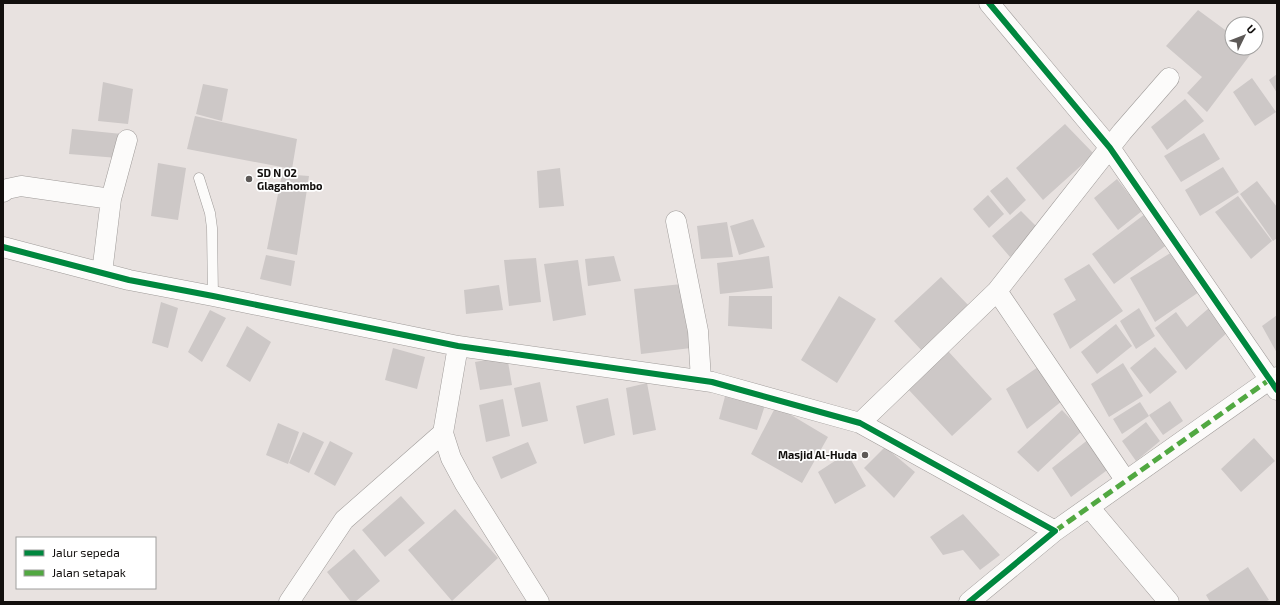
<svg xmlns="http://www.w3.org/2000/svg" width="1280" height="605" font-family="'Exo 2',sans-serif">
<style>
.building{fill:#cdc8c7}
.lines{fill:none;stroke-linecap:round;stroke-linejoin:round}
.lane-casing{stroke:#9f9b99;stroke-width:11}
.street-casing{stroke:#9f9b99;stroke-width:21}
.lane{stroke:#fcfbfa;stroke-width:10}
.street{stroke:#fcfbfa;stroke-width:20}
.quiet{stroke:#51a841;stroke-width:5;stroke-dasharray:10 5;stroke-linecap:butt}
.cycleway-casing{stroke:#fff;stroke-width:8}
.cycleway{stroke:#00873e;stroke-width:6}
.poi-dot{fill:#5d5957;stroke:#fff;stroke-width:1.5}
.labels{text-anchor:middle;stroke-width:3.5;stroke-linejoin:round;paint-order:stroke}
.poi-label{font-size:11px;font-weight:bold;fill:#120f0d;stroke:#fff;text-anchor:start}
</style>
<rect width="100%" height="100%" fill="#e8e2e0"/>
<path class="building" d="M1198,10L1232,35V48H1249L1253,51L1207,112L1187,93L1202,77L1166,46Z
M1277,74V93L1269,80Z
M1252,78L1276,112L1255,126L1233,92Z
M103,82L133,89L128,124L98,121Z
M203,84L228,89L222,121L196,114Z
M1185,99L1204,121L1167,150L1151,127Z
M195,116L297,139L292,169L187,149Z
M1065,124L1094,154L1043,200L1016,168Z
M72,129L122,134L118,158L69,154Z
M1204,133L1220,159L1181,182L1164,156Z
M158,163L186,168L178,220L151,216Z
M1223,167L1239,192L1200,216L1185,190Z
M560,168L564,206L539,208L537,171Z
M282,174L309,176L297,255L267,249Z
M1007,177L1026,200L1010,215L990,191Z
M1117,179L1142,211L1118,230L1094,198Z
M1257,181L1277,207V238L1273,241L1240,194Z
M988,195L1004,214L989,228L973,209Z
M1238,196L1272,241L1251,259L1215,212Z
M1021,211L1040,230L1010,257L992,236Z
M1145,214L1168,244L1114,284L1092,254Z
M753,219L765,247L739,255L730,226Z
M727,222L733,257L701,259L697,226Z
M1172,252L1199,292L1155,322L1130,278Z
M266,255L295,261L291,286L260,279Z
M614,256L621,281L588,286L585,259Z
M769,256L773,288L720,294L717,263Z
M536,258L541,302L509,306L504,260Z
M578,260L586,315L553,321L544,264Z
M1089,264L1123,311L1070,349L1053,314L1076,300L1064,279Z
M941,277L971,308L924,353L894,321Z
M682,284L691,348L641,354L634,289Z
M499,285L503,310L466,314L464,290Z
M729,296H772V329L728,326Z
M839,296L876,319L837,383L801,360Z
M161,302L178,308L168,348L152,343Z
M1139,308L1155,336L1136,349L1120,321Z
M1209,308L1229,331L1186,370L1155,328L1176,312L1187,327Z
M210,310L226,318L202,362L188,352Z
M1277,315V353L1262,326Z
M1116,324L1132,346L1097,374L1081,352Z
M247,326L271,342L250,382L226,366Z
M1155,347L1177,372L1150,394L1130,368Z
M393,348L425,357L417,389L385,380Z
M948,351L992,399L952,436L907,388Z
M507,356L512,385L480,390L475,362Z
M1123,363L1143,396L1109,417L1091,384Z
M1038,367L1062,401L1027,429L1006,389Z
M540,382L548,421L522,427L514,388Z
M647,383L656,430L633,435L626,388Z
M727,389L766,402L757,430L719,419Z
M608,398L615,435L584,444L576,406Z
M503,399L510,436L486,442L479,405Z
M1170,401L1183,421L1163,435L1149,415Z
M1140,402L1149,416L1122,434L1113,419Z
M776,406L828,437L802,483L751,454Z
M1062,410L1082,431L1038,472L1017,452Z
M1146,422L1160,441L1136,461L1122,441Z
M278,423L299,432L288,464L266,455Z
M303,432L324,442L309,473L289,463Z
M1254,438L1275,461L1241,492L1221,469Z
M1089,439L1110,468L1071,497L1052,468Z
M330,441L353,453L335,486L314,474Z
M528,442L537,463L501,479L492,457Z
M885,447L915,472L894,498L864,468Z
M847,453L866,486L835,504L818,472Z
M401,496L425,523L385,557L362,530Z
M455,509L498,558L452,601L408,550Z
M963,514L1000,555L980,570L963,550L943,555L930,537Z
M354,549L380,581L355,602H351L327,572Z
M1248,567L1269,600L1265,602H1210L1206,595Z"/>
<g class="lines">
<defs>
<path id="lane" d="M199,178L210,213L212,228L213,296"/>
<path id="street" d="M989,3L1110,148L1277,390
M3,192L7,189L21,186L111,199
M676,221L698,331L701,380
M3,247L129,280L213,296L458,346L712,382L860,423L1055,531L969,602
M102,273L111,199L127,140
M997,291L1126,481
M860,423L997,291L1122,132L1169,78
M443,433L451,458L465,484L539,602
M1089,507L1169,602
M1055,531L1269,380L1277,377
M289,602L344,520L443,433L458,346"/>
</defs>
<use href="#lane" class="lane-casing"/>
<use href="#street" class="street-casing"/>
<use href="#lane" class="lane"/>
<use href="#street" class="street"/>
<path class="quiet" d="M1055,531L1269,380L1277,377"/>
<defs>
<path id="cycleway" d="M989,3L1110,148L1277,390
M3,247L129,280L213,296L458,346L712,382L860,423L1055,531L969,602"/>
</defs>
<use href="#cycleway" class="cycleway-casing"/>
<use href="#cycleway" class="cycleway"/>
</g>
<g class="poi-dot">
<circle cx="249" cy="179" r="4"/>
<circle cx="865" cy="455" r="4"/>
</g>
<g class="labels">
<g class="poi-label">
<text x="257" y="177">SD N 02<tspan x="257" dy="13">Glagahombo</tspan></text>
<text x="857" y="459" text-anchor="end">Masjid Al-Huda</text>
</g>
</g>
<rect width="1280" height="605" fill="none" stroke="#120f0d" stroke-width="8"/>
<rect x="16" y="537" width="140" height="52" fill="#ffffff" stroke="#a09f9e"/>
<rect x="24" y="550" width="20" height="6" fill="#00873e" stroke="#a09f9e"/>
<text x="52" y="557" font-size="12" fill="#120f0d">Jalur sepeda</text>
<rect x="24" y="570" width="20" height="6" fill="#51a841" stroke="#a09f9e"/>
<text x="52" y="577" font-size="12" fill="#120f0d">Jalan setapak</text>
<g transform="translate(1244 36) rotate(47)"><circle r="19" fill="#ffffff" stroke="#a09f9e"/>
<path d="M0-3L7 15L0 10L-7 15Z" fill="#5d5957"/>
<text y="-6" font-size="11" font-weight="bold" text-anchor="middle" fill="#120f0d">U</text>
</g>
</svg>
